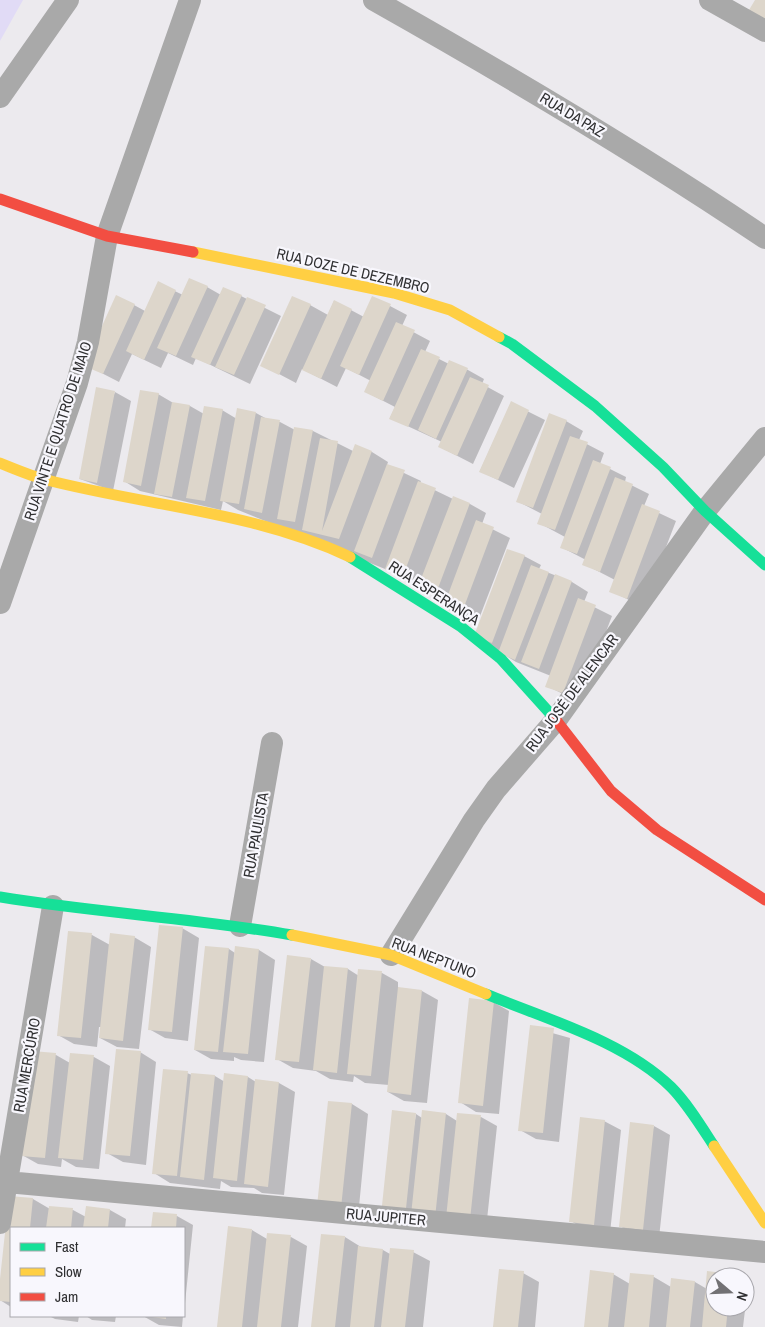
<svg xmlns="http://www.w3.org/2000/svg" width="765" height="1327" font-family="'Archivo Narrow',sans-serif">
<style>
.green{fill:#e1dbf6}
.shadow{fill:#0003}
.building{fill:#ddd6cb}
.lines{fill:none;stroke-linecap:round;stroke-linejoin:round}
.street{stroke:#a9a9a9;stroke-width:22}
.fast{stroke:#16e098;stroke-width:11}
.slow{stroke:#ffcf43;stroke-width:11}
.jam{stroke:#f24e42;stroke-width:11}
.labels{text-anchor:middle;stroke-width:4.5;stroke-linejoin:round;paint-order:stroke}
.street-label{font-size:15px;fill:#303032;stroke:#f8f7fd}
</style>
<rect width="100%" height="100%" fill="#eceaee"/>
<path class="green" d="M0,0H23L0,41Z"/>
<path class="shadow" d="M158,283L183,295L207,287L221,295L241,296L281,316L250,384L196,358L193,365L168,353L161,368L132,354L119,382L86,365L134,305L145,311Z
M334,301L364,317L390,306L407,315L402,326L430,341L425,352L449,364L450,362L468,370L484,379L482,384L504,396L473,464L440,447L442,442L390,418L395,407L366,392L371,381L346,368L337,387L302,369L296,383L262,365L310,305L328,315Z
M115,392L131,401L113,491L80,479Z
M158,394L175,404L190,406L204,414L222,410L237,419L256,413L267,419L280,422L295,430L313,431L353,451L356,446L372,452L388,462L387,465L421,481L420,483L453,499L470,504L486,513L482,524L510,538L477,624L461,617L449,597L420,583L238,510L223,501L221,510L140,491L124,481Z
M511,403L545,420L514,488L480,471Z
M566,421L583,431L579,440L604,453L600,464L626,477L625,482L649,494L644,506L676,521L643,607L611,591L615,580L584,564L586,560L561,547L565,537L539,523L542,514L517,501Z
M524,556L541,565L539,569L572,582L588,592L584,602L612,616L579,702L547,686L551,676L516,662L475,636Z
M182,928L199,938L188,1041L165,1038L149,1029Z
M69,932L92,935L110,945L134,937L151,947L139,1049L117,1047L100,1038L102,1027H99L97,1047L74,1044L58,1035Z
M206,947L229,949L235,953L236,948L259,950L275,960L264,1062L241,1060L234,1057V1061L211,1059L195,1050Z
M311,959L325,967L348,969L359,976V970L382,973L398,982V988L422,991L438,1000L427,1103L404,1101L388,1092L389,1085L365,1083L354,1076L353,1082L330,1079L316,1071L293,1068L277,1059Z
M493,1002L509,1011L499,1114L476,1112L460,1102Z
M531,1027L570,1038L559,1142L536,1139L520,1130Z
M33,1052L56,1055L70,1063L71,1055L94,1057L110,1066L99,1169L76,1167L62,1159L61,1167L38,1164L22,1155Z
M140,1052L156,1062L146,1165L123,1162L107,1153Z
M187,1073L192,1075L215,1076L225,1082V1075L248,1077L256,1082L279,1083L295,1092L284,1195L262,1193L254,1188L231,1187L221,1181L220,1189L170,1183L154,1173Z
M329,1102L352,1104L368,1114L358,1217L335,1214Z
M416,1114L422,1118L446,1114L457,1121L481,1117L497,1126L486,1229L398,1224Z
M604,1121L621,1130L610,1233L587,1231L571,1221Z
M654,1126L670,1135L659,1238L637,1236L620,1226Z
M10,1197L33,1199L50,1209L73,1210L86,1217L110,1210L126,1219L125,1228H11V1307L0,1300Z
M154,1213L177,1216L193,1225L184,1313V1228H152Z
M252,1230L267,1239L291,1237L307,1246L298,1327H218Z
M345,1237L361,1247L383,1250L390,1254L413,1252L430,1261L423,1327H312Z
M523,1273L539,1282L535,1327H494Z
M709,1273L734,1277H715V1307H745V1283L748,1285L743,1327H585L613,1274L630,1284L631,1274L654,1277L671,1287L695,1282L707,1289Z
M49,1316H79L78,1322L55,1319Z
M86,1316H116L115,1322L92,1320Z
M143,1316H183L182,1327L159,1325Z"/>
<path class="building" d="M755,0H765V20L749,10Z
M189,278L208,286L176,356L157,348Z
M158,281L176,290L144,360L126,351Z
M223,287L242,295L210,365L191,357Z
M116,295L135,304L103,374L84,366Z
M292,296L311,304L279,375L260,366Z
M372,296L391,304L359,375L340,366Z
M247,297L266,305L234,375L215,367Z
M334,300L352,309L321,379L302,370Z
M396,322L415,330L383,401L364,392Z
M421,349L440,357L408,427L389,419Z
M449,360L468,368L436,439L418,430Z
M470,377L489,385L457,456L438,447Z
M96,387L115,391L97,483L79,479Z
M140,390L159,393L141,486L123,482Z
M511,401L529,410L498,480L479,472Z
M172,402L190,405L172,497L154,494Z
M204,406L223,409L205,501L186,498Z
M237,408L256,412L239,504L220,501Z
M549,413L567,420L533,508L516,502Z
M261,417L280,420L262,513L244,509Z
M294,427L313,430L295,522L277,519Z
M570,436L588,442L555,530L537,524Z
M320,438L338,441L322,531L355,444L372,451L339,539L302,530Z
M593,460L611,467L577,554L560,548Z
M387,464L405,470L372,558L354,551Z
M615,477L633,484L600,572L582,565Z
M418,481L436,488L403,576L385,569Z
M453,496L470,503L437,591L419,584Z
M642,504L660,511L627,599L609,592Z
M476,520L494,527L461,615L443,608Z
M507,549L525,555L492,643L474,636Z
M531,565L549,572L515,660L498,653Z
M555,574L572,581L539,669L521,662Z
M578,598L596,605L563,693L545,687Z
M159,925L183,927L172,1032L148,1030Z
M68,931L92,933L81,1038L57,1036Z
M110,933L135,936L123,1041L99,1038Z
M205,946L229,948L218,1052L194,1050Z
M235,946L259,949L248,1054L223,1052Z
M287,955L311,958L299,1062L275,1060Z
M324,966L348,968L337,1073L313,1070Z
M358,969L382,971L371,1076L347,1074Z
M398,987L422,990L411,1095L387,1092Z
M469,998L494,1001L483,1106L458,1103Z
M530,1025L554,1028L543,1133L518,1131Z
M116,1049L141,1051L130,1156L105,1154Z
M32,1051L56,1053L45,1158L21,1156Z
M70,1053L94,1055L83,1160L58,1158Z
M163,1069L188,1071L177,1176L152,1174Z
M191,1073L215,1075L204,1180L180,1177Z
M224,1073L248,1076L237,1181L213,1178Z
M255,1079L279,1082L268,1187L244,1184Z
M328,1101L352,1103L341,1208L317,1206Z
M392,1110L416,1113L405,1218L381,1215Z
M422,1110L446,1113L435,1218L411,1215Z
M457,1113L481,1115L470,1220L446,1218Z
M580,1117L605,1120L594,1225L569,1222Z
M630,1122L654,1125L643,1230L619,1227Z
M9,1196L33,1198L30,1228H11V1302L0,1301V1279Z
M49,1206L73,1208L71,1228H46Z
M86,1206L110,1209L108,1228H83Z
M153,1212L177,1214L176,1228H151Z
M228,1226L252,1229L242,1327H217Z
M267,1233L291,1235L281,1327H257Z
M321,1234L345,1236L335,1327H311Z
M358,1246L383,1249L374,1327H350Z
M390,1248L414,1250L405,1327H381Z
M499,1269L524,1271L518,1327H493Z
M590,1270L614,1273L608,1327H584Z
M707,1271L732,1274L731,1277H715V1307H728L726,1327H702Z
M630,1273L654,1275L649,1327H624Z
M671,1278L695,1281L690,1327H666Z
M145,1316H166V1319Z"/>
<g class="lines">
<path class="street" d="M374,0C507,75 638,152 765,238
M710,0L765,31
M0,97L68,0
M0,603L77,383L88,342L107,236L190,0
M240,926L272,743
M391,955L474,820L496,789L556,720L705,511L765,438
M7,1182L765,1252
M0,1223L53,906"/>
<path class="fast" d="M499,337L512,344L595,406L663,467L705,511L765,565
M350,557L460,626L501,659L556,720
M0,897C97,913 195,918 292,935
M486,994C546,1019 624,1041 671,1087C687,1103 701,1126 714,1146"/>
<path class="slow" d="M193,252L394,293L450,310L499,337
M0,463C15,469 31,476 47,480C148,506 255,512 350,557
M292,935L391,955L486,994
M714,1146L765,1223"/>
<path class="jam" d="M0,199L107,236L193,252
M556,720L611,791L657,830L765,900"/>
</g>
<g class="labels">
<g class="street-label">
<text transform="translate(572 115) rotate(31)" y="5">RUA DA PAZ</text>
<text transform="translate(353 271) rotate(13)" y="5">RUA DOZE DE DEZEMBRO</text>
<text transform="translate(58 431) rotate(-72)" y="5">RUA VINTE E QUATRO DE MAIO</text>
<text transform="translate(434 593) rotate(33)" y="5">RUA ESPERANÇA</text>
<text transform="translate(572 693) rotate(-53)" y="5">RUA JOSÉ DE ALENCAR</text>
<text transform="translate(256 835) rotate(-80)" y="5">RUA PAULISTA</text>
<text transform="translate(434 958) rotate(21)" y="5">RUA NEPTUNO</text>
<text transform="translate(27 1065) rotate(-80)" y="5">RUA MERCÚRIO</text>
<text transform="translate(386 1217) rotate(5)" y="5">RUA JUPITER</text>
</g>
</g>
<rect x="10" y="1227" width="175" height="90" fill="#f8f7fd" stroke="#a8a7ac"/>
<rect x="20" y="1243" width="25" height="8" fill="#16e098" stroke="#a8a7ac"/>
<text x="55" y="1252" font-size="15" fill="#303032">Fast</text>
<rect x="20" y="1268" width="25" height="8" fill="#ffcf43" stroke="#a8a7ac"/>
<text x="55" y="1277" font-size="15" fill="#303032">Slow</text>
<rect x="20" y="1293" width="25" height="8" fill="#f24e42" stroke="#a8a7ac"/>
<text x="55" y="1302" font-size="15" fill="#303032">Jam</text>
<g transform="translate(730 1292) rotate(109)"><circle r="24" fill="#f8f7fd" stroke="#a8a7ac"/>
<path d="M0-4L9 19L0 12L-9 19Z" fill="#727174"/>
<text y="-8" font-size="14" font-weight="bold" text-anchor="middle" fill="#303032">N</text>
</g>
</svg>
